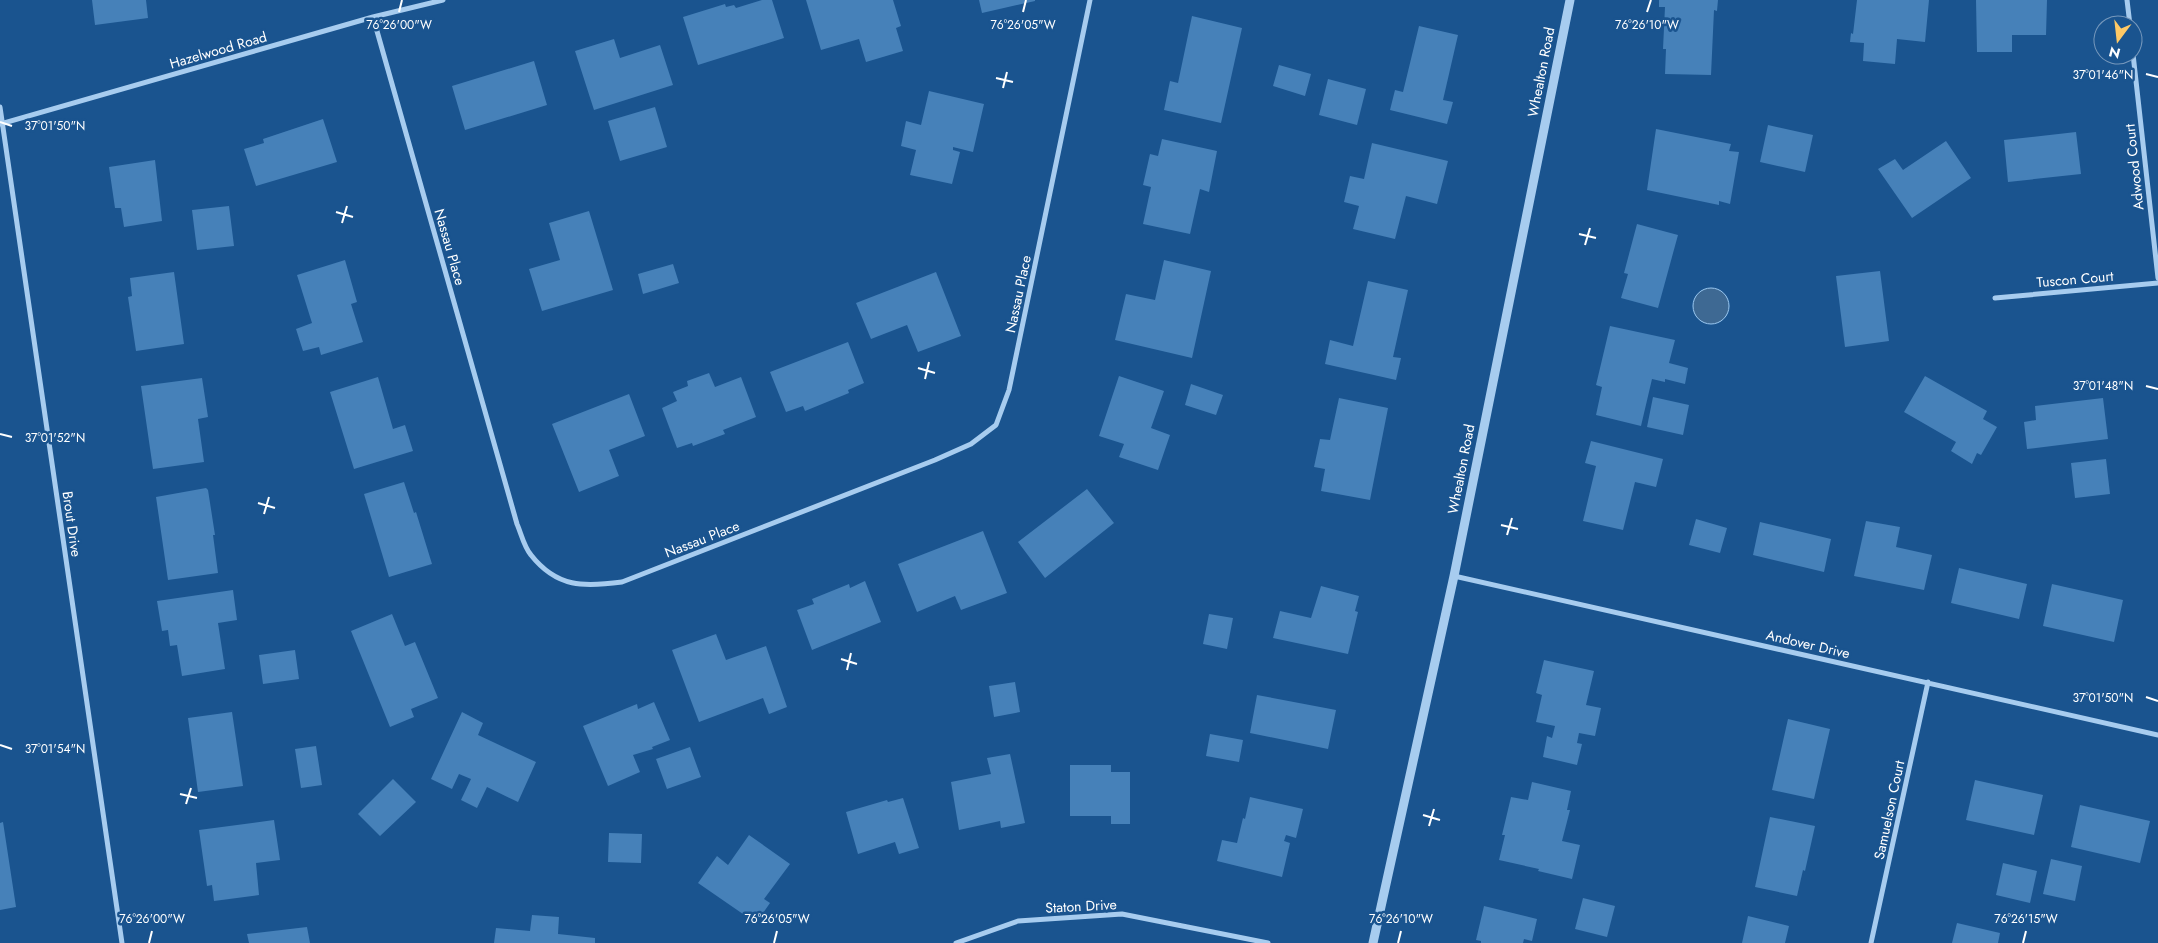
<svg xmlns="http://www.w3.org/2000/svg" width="2158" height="943" font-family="Jost,sans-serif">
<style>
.water{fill:#3e6993;stroke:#9ac8f1}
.building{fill:#4681b9}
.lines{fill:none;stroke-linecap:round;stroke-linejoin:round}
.minor{stroke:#a7ccef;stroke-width:5}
.tertiary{stroke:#a7ccef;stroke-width:9}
.ticks{fill:none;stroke:#fff;stroke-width:2}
.labels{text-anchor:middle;stroke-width:5;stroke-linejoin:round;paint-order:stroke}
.street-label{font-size:14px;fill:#fff;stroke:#1a548f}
.ticks-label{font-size:12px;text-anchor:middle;fill:#fff;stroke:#1a548f;stroke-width:5;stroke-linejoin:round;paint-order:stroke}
</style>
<rect width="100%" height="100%" fill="#1a548f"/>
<path class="water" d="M1693 306a18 18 0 1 1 36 0a18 18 0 1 1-36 0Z"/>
<path class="building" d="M92,0H146L148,18L95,25Z
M762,0H772L784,38L698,65L683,17L725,4L726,7L734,5L736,8Z
M806,0H893L901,26L896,28L903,51L866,62L859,39L821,50Z
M979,0H1035V1L982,13Z
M1659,0H1718L1717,11L1714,10L1711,75L1665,74L1666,49H1663L1665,7H1659Z
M1857,0H1929L1925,42L1897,39L1895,64L1863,61L1864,43L1850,42L1851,33L1853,34Z
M1976,0H2047L2046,35H2012V52H1977Z
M1192,16L1242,28L1221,123L1164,110L1170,81L1178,83Z
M1419,26L1458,35L1443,100L1453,102L1447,124L1390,110L1395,90L1403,92Z
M614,39L620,58L660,45L673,85L594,110L575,51Z
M534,61L547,105L465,130L452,86Z
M1279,65L1311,74L1305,96L1273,86Z
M1328,79L1366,89L1357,125L1319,115Z
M929,91L984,104L973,152L953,147V150L960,152L952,184L910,175L916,150L901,146L906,121L921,125Z
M655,107L667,147L620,161L608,121Z
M323,119L337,162L256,186L244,149L264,143L263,139Z
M1768,125L1813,135L1805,172L1760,162Z
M1656,129L1731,144L1729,151L1739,152L1730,204L1719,201V205L1647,190Z
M2076,132L2081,174L2008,182L2004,140Z
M1162,139L1217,151L1209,192L1200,189L1190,234L1143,224L1151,187L1143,185L1150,154L1158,156Z
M1946,141L1971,178L1912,218L1878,169L1895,159L1903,170Z
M1372,143L1448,161L1437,204L1406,196L1395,239L1353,229L1359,206L1344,202L1350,176L1364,179Z
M155,160L162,221L124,227L121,208H115L109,167Z
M229,206L234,246L197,250L192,210Z
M589,211L613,290L542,311L529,269L560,260L549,223Z
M1637,224L1678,235L1658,308L1621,298L1628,274L1624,273Z
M345,260L357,302L351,304L363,342L321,355L319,347L303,351L296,329L312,323L297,275Z
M1164,260L1211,271L1192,358L1115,340L1126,294L1155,300Z
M673,264L679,283L643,294L638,274Z
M1880,271L1889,341L1845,347L1836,276Z
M174,272L184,344L136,351L128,297L132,296L130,278Z
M936,272L961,336L918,352L907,325L871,339L856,303Z
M1368,281L1408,290L1393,357L1401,358L1396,380L1325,364L1330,340L1353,346Z
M1610,326L1675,340L1669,363L1688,368L1685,384L1665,379V382L1652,379L1641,426L1596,415L1602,387L1596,385Z
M848,342L864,383L848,390L849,393L805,411L803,406L786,412L770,372Z
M709,373L715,387L741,377L756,417L723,430L725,434L693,446L692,443L677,448L662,408L677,401L673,392L688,386L687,381Z
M1119,376L1164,391L1151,428L1170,435L1158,470L1119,457L1124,444L1099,436Z
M1925,376L1987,411L1983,419L1997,427L1981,455L1977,453L1972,464L1951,451L1956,442L1904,412Z
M378,377L393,429L405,425L413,451L354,469L330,392Z
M202,378L208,417L198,419L204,462L153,469L141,386Z
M1191,384L1223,395L1216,415L1185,405Z
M629,394L645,436L609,450L619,476L579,492L552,424Z
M1653,397L1689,405L1683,435L1647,427Z
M1339,398L1388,408L1370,500L1321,491L1325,469L1314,467L1320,439L1330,440Z
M2103,398L2108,439L2027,449L2024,422L2036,420L2035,406Z
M1591,441L1663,459L1656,487L1635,482L1623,530L1583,521L1596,466L1585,463Z
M2106,459L2110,494L2075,498L2071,463Z
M404,482L414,513L416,512L432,564L389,577L364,494Z
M206,488L208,490L215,535H213L218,573L168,580L156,497Z
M1087,489L1114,523L1045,578L1018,542Z
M1696,519L1727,528L1720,553L1689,545Z
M1866,521L1900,527L1896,547L1932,555L1924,590L1854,576Z
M1760,522L1831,539L1824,572L1753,555Z
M983,531L1007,593L961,610L955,596L917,612L898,564Z
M1959,568L2027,584L2019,619L1951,603Z
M865,581L881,622L812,650L797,610L814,604L812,599L849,584L850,588Z
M2052,584L2123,600L2114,642L2043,626Z
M1321,586L1359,596L1355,611L1358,612L1348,654L1273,638L1280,611L1311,618Z
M233,590L237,620L218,623L225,669L182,676L177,645L170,646L168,630L162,631L157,601Z
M392,614L405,646L415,642L438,698L411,709L414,717L390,727L351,631Z
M1209,614L1233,618L1227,649L1203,644Z
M716,634L726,660L766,646L787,707L769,714L763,698L699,722L672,650Z
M295,650L299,679L263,684L259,655Z
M1544,660L1594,671L1586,705L1601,708L1595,736L1579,733L1577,743L1582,744L1577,765L1543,757L1547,736L1552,738L1555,726L1536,722L1542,695L1536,693Z
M1015,682L1020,712L994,717L989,686Z
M1257,695L1336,710L1328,749L1250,733Z
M654,702L670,740L652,747L653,749L633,755L640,772L608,786L583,726L637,704L638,709Z
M232,712L243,786L198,792L188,718Z
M462,712L483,723L478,735L536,762L518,802L487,787L477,808L461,800L471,779L459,774L452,789L431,779Z
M1788,719L1830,729L1814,799L1772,790Z
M1210,734L1243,740L1239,762L1206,756Z
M316,746L322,785L301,788L295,749Z
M690,747L701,777L667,789L656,759Z
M1010,754L1025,823L1001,828L1000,821L959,830L951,782L991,774L987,758Z
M1070,765H1111V772H1130V824H1111V816H1070Z
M393,779L416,802L380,836L358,814Z
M1975,780L2043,795L2034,835L1966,820Z
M1532,782L1571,791L1567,810H1570L1562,841L1580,845L1572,879L1538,871L1539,869L1499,860L1505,835H1502L1511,797L1528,800Z
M1250,797L1303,809L1296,838L1286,835L1284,841L1290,843L1282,877L1217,861L1222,840L1237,843L1243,818L1245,819Z
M903,798L919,848L899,854L895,842L858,854L846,812L887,800L888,802Z
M2080,805L2150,821L2140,863L2071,847Z
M1770,817L1815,826L1805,871L1803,870L1797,896L1755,887Z
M274,820L280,860L256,863L259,895L214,901L212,885L207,886L199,830Z
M3,822L16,907L0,910V823Z
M609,833L642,834L641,863L608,862Z
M749,835L790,864L764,899L770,903L756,923L698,883L717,856L728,865Z
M2051,859L2082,866L2075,901L2043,894Z
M2003,863L2037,871L2030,903L1996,895Z
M1583,898L1615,906L1607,937L1575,929Z
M1484,906L1537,919L1532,941L1524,939L1523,943H1481V941L1476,940Z
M532,915L559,917L558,934L595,938V943H494L496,928L530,931Z
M1748,916L1789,926L1785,943H1742Z
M1957,923L2000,933L1998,943H1952Z
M307,927L310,943H249L247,934Z"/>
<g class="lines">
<path class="minor" d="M2127,0L2130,25
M373,17L517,524C521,533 524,547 531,555C557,588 584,587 622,582L935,460L971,444L996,425L1009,390L1090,0
M2133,54L2158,278
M0,107L122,943
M0,124L373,17L443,0
M1995,298L2158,283
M1454,576L2158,735
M956,943L1018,921L1122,914L1268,943
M1871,943L1928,682"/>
<path class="tertiary" d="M1373,943L1454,576L1570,0"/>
</g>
<path class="ticks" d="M399,12L402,0M1023,12L1026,0M1647,12L1651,0M2146,74L2158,77M996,78L1013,82M1003,88L1007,72M0,122L12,126M336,212L353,217M342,223L347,206M1579,234L1596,238M1585,245L1590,228M918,368L935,373M925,379L929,362M2146,386L2158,389M0,434L12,437M258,503L275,508M264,514L269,497M1501,525L1518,529M1507,535L1512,518M841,659L857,664M847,670L851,653M2146,697L2158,701M0,745L12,749M180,794L197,798M186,804L191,788M1423,815L1440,820M1429,826L1434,809M149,943L152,931M774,943L777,931M1398,943L1401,931M2023,943L2026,931"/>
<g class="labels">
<g class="street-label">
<text transform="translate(218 50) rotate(-16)" y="5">Hazelwood Road</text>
<text transform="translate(1541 72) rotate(-79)" y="5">Whealton Road</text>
<text transform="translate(2134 167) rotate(-96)" y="5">Adwood Court</text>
<text transform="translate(450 247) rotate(74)" y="5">Nassau Place</text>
<text transform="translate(2075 279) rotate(-5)" y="5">Tuscon Court</text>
<text transform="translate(1018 294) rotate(-78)" y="5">Nassau Place</text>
<text transform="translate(1461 469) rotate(-79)" y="5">Whealton Road</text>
<text transform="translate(72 524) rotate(82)" y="5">Brout Drive</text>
<text transform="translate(702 539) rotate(-21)" y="5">Nassau Place</text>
<text transform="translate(1808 644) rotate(13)" y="5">Andover Drive</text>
<text transform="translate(1889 810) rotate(-78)" y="5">Samuelson Court</text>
<text transform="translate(1081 906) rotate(-3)" y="5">Staton Drive</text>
</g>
</g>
<g class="ticks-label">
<text x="399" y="29">76°26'00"W</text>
<text x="1023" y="29">76°26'05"W</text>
<text x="1647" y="29">76°26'10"W</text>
<text x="2103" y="79">37°01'46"N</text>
<text x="55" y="130">37°01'50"N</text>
<text x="2103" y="390">37°01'48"N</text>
<text x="55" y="442">37°01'52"N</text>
<text x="2103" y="702">37°01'50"N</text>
<text x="55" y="753">37°01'54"N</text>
<text x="152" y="923">76°26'00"W</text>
<text x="777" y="923">76°26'05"W</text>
<text x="1401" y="923">76°26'10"W</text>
<text x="2026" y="923">76°26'15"W</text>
</g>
<g transform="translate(2118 40) rotate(195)"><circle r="24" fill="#1a548f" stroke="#7698bc"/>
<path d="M0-4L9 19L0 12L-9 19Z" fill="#ffc965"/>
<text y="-8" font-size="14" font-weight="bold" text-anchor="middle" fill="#ffffff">N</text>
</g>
</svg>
